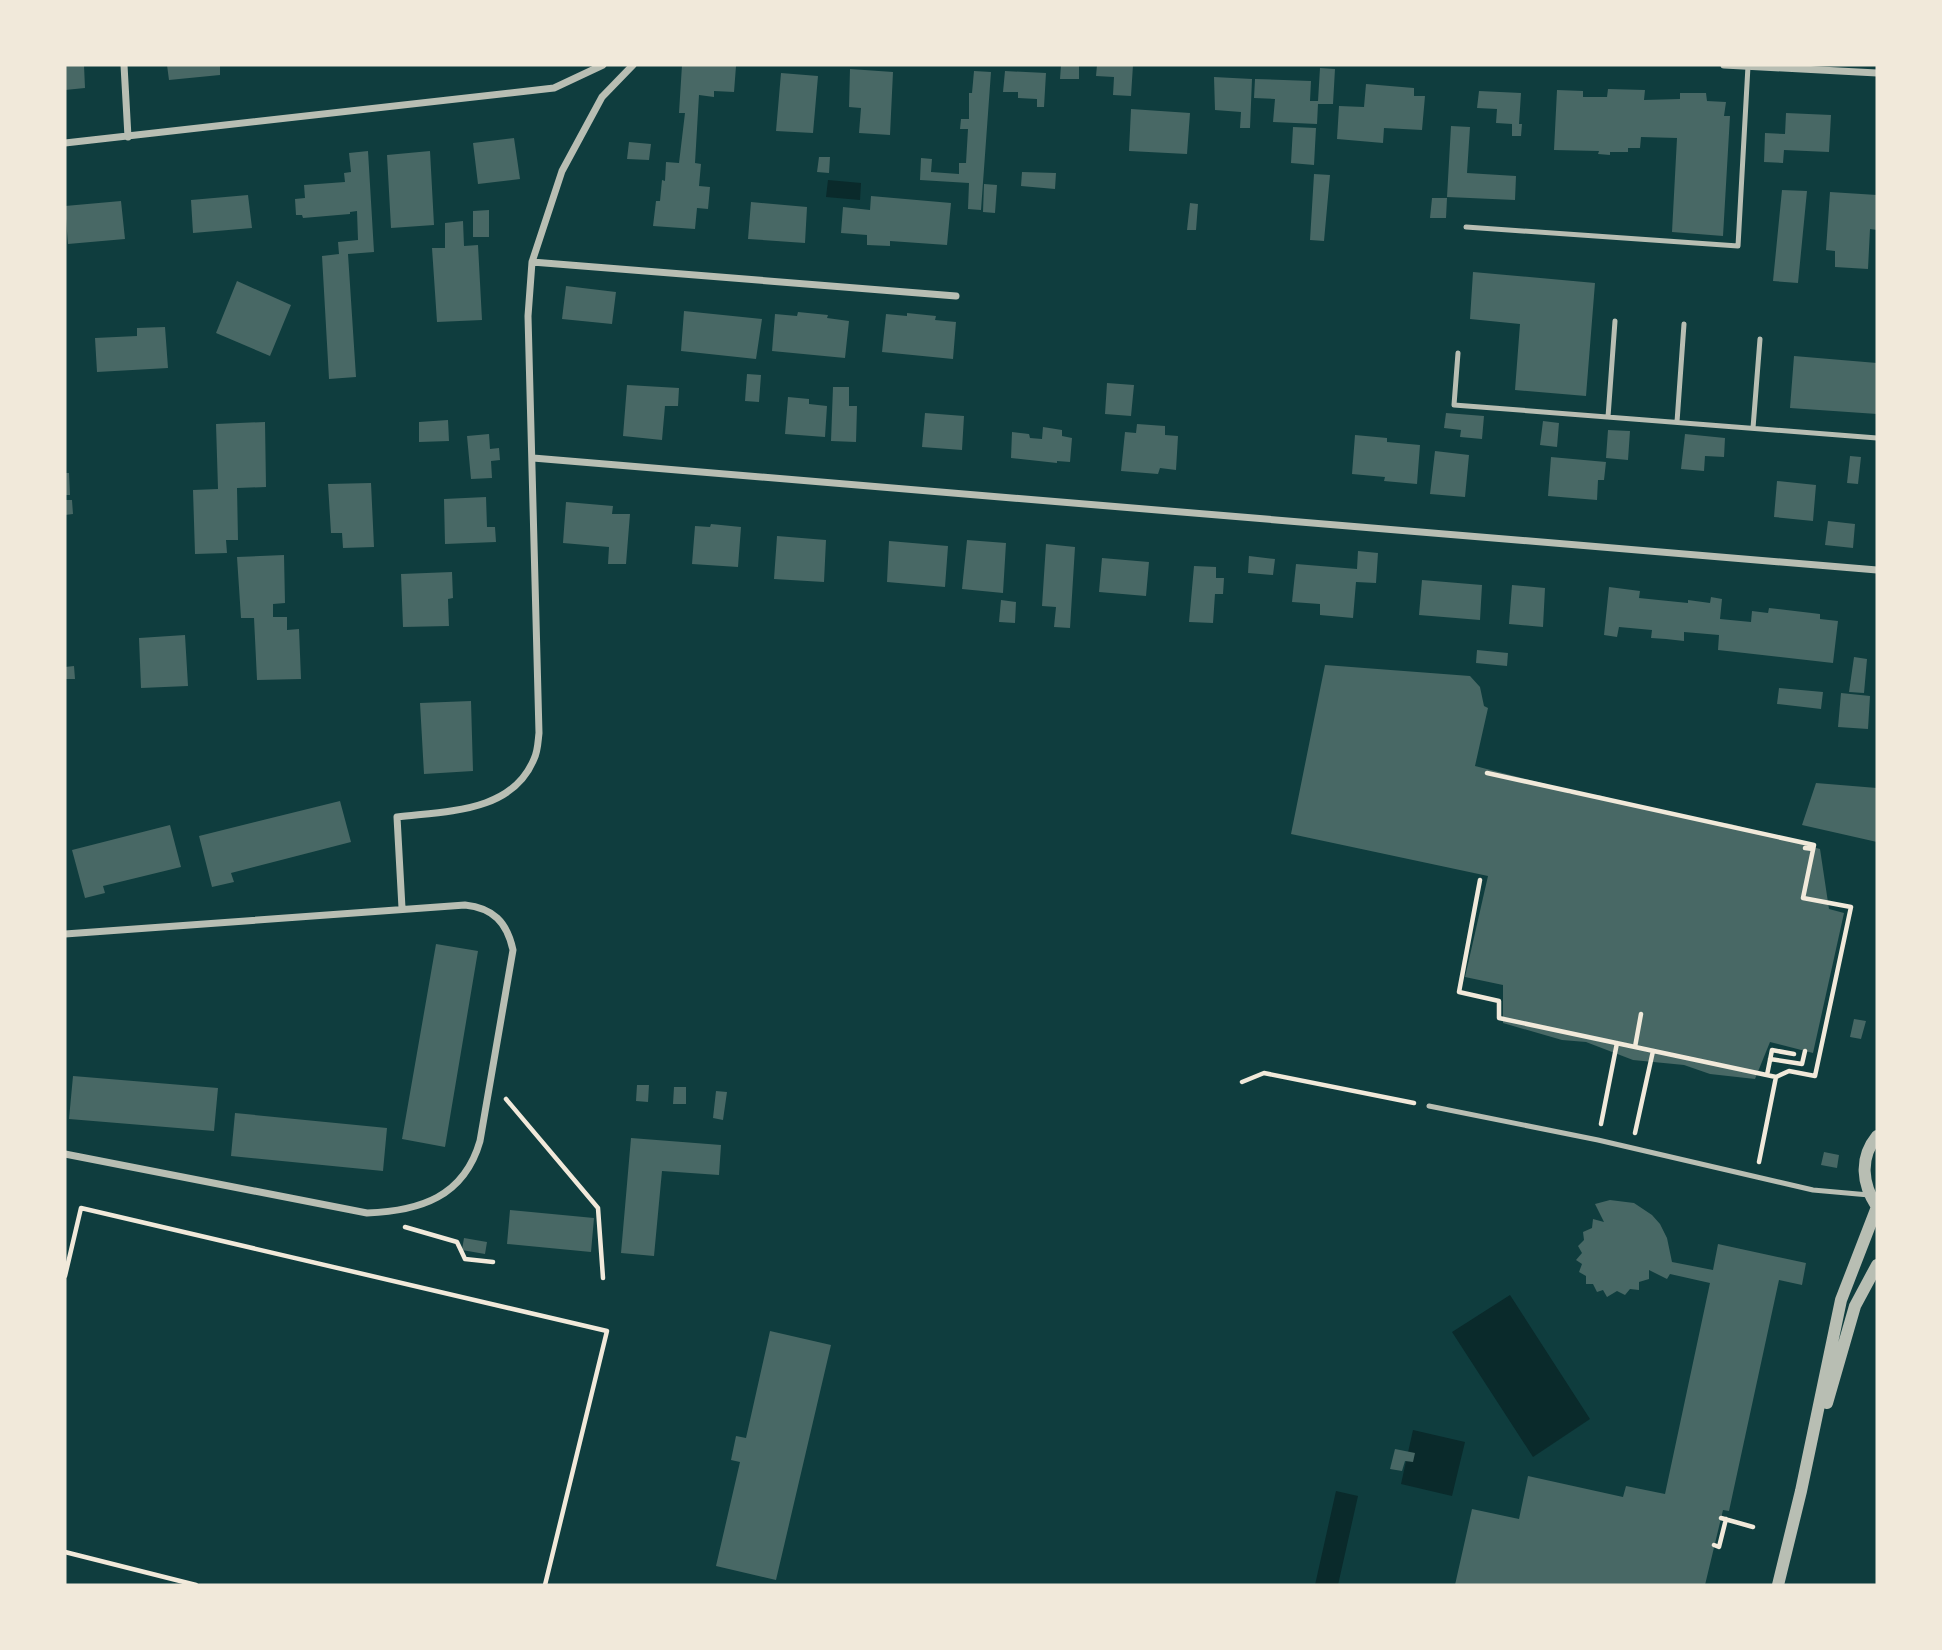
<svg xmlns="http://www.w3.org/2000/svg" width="1942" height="1650" font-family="'Fira Sans Condensed',sans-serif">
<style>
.water{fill:#0a2a2b}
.building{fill:#486865}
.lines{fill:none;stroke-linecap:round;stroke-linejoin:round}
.path{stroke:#f1e9da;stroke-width:4.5}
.service{stroke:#b8beb3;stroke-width:5}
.minor{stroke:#b8beb3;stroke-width:7}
.tertiary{stroke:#b8beb3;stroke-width:12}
</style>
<rect width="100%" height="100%" fill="#0f3d3e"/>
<path class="water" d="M828,180L861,183L860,200L826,197Z
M1510,1295L1590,1419L1533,1457L1452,1332Z
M1413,1430L1465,1442L1452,1496L1401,1484Z
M1336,1491L1358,1496L1338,1585H1315Z"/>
<path class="building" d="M65,65H84L85,88L65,90Z
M167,65H220V75L169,80Z
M682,65L736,66L734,92L714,91V97L699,95L695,163L701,164L699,186L710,187L708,209L697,208L695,229L653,226L656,201H660L662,180L665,181L666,162L679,163L685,113H679Z
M1061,65H1079V79H1060Z
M1097,65H1133L1131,96L1113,95L1114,77L1096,76Z
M1320,68L1335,69L1333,104H1318L1317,124L1273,122L1275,99L1254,98L1255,79L1311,81L1310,101H1318Z
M850,69L893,72L890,135L859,133L861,108L849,107Z
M974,71L991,72L981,210L968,209L969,183L920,180L921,158L932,159L931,172L959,174V163H966L968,129H960L961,119H969V93H972Z
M1005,71L1046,73L1044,107H1037V99L1018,98V92H1003Z
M781,73L818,76L813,133L776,131Z
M1214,77L1252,79L1250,128H1240L1241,112L1215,110Z
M1366,84L1414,88V96H1425L1422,130L1384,128L1383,143L1337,139L1339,106L1364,107Z
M1608,89L1645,90L1644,100L1680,99V93H1706L1707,101L1726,102L1724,116H1730L1723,236L1672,232L1677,138L1641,137L1640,148H1628V152H1610V155L1598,154L1599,151L1554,150L1557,90L1583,91V97H1607Z
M1479,91L1521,93L1519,124H1522L1521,136H1512V124L1496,123L1497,109L1477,108Z
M1131,109L1190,113L1187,154L1129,151Z
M1786,113L1831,115L1829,152L1784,150L1783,163L1764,162L1765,133L1785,134Z
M1451,126L1470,127L1467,173L1516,176L1515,200L1447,197Z
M1293,127L1316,128L1314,165L1291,163Z
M514,138L520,179L478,184L473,143Z
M629,142L651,144L649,160L627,159Z
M368,151L374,252L348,254L356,377L329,379L322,256L339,254L338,242L358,240L357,211L350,212V214L303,218L302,215H296L295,199L305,198L304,185L345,182L344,173L351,172L349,153Z
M430,151L434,225L391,228L387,155Z
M819,157H830L829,173L817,172Z
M1022,172L1056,173L1055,189L1021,186Z
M1314,174L1330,175L1324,241L1310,240Z
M984,184L997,185L995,213L983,212Z
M1782,190L1807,191L1798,283L1773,281Z
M1830,192L1877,195V230L1870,229L1868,269L1835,267V251L1826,250Z
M248,195L252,228L193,233L191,200Z
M871,196L951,203L947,245L890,241V246L867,245V235L841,233L843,207L870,210Z
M1432,198H1447L1446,218H1430Z
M121,201L125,239L68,244L65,206Z
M751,202L807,207L805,243L748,239Z
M1190,203L1198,204L1196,230H1187Z
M489,210V237H473V211Z
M463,221L464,246L478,245L482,320L437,322L432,248H445V223Z
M1473,272L1595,283L1586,396L1515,390L1520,324L1470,319Z
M237,281L291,305L270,356L216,333Z
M566,286L616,292L612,324L562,319Z
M684,311L762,319L756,359L681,351Z
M798,312L828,315L827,318L849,321L845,358L772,351L775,314L797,316Z
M907,313L936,316L935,320L956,322L953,359L882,352L886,314L907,316Z
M165,327L168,368L97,372L95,338L137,336V328Z
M1794,356L1877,363V414L1790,408Z
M747,374L761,375L759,402L745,401Z
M1107,383L1134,385L1131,416L1105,414Z
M627,385L679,388L678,406H665L662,440L623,436Z
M833,387H849V406H857L856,442L831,441Z
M788,397L809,399V404L827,406L825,437L785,434Z
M925,413L964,416L962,450L922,447Z
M1446,413L1484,416L1482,439L1460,437L1461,430L1444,428Z
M448,420L449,441L419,442V422Z
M1543,421L1559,423L1557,447L1540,445Z
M265,422L266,487L237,488L238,540H226L227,553L195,554L193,490L218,489L216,424Z
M1137,424L1165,426V435L1178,436L1176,470L1160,468L1158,474L1121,471L1125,432L1136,433Z
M1043,427L1062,430V436L1072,438L1070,462L1057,461V463L1011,458L1012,432L1029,434L1030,438L1042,439Z
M1608,430L1630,431L1628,460L1606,458Z
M489,434L490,449L499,448L500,460L491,461L492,478L471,479L467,436Z
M1685,434L1725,438L1724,457L1705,456L1704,471L1681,469Z
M1355,435L1387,438V442L1420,445L1417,484L1384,481L1385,477L1352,474Z
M1435,451L1469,455L1465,497L1430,494Z
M1850,456L1861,457L1858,484L1847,483Z
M1551,457L1606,462L1604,480H1598L1597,500L1548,496Z
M65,473H69L70,495H65Z
M1777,481L1816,485L1813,521L1774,517Z
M371,483L374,547L343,548L342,533H331L328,484Z
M486,497L487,527H495L496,542L445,544L444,499Z
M65,500H72L73,514L65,515Z
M566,502L613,506L612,514H630L626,564H608L609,547L563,543Z
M1828,521L1855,524L1853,548L1825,545Z
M711,524L741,527L738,567L692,564L695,526L710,527Z
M777,536L826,540L824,582L774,579Z
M967,540L1006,543L1003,593L962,589Z
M889,541L948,546L945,587L887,582Z
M1046,544L1075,547L1070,628L1054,627L1056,607L1042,606Z
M1358,551L1378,553L1376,583L1356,582L1353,618L1320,615V604L1292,602L1296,564L1357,569Z
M284,555L285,603L273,604V617H287V630L299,629L301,679L257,680L254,618H241L237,557Z
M1249,556L1275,559L1273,575L1248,573Z
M1102,558L1149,562L1146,596L1099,592Z
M1194,566L1216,567V578H1224L1223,594H1215L1213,623L1189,622Z
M452,572L453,598L448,599L449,626L403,627L401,574Z
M1422,580L1482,585L1480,620L1419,615Z
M1512,585L1545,588L1543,627L1509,624Z
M1609,587L1640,591L1639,598L1688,603V600L1710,603L1711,597L1722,599L1720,619L1751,622L1752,611L1768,613L1769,608L1820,614V619L1838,621L1833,663L1718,650L1719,635L1684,632V641L1666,639L1651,638L1652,630L1619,627L1617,637L1604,635Z
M1001,600L1016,602L1015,623L999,622Z
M185,635L188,686L141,688L139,638Z
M1477,650L1508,653L1507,666L1476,663Z
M1854,657L1867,659L1864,693L1849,692Z
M1325,665L1470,676L1480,687L1484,706L1488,708L1475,766L1546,784L1570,794L1599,795L1661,813L1731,824L1820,849L1829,909L1844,913L1813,1053L1770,1042L1755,1079L1710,1074L1684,1065L1633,1060L1586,1042L1562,1040L1503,1023V985L1465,977L1488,876L1291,834Z
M74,666L75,679H65V667Z
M1779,688L1823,692L1821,709L1777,704Z
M1841,693L1870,696L1868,729L1838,727Z
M471,701L473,771L424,774L420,703Z
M1816,783L1877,788V842L1802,825Z
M340,801L351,842L231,873L234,882L212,887L199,836Z
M170,825L181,867L103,886L105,893L85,898L72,850Z
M436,944L478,951L445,1147L402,1139Z
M1854,1019L1866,1021L1861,1039L1850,1037Z
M73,1076L218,1088L214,1131L69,1119Z
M637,1085H649L648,1102L636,1101Z
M674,1087H686V1104H673Z
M716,1091L727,1092L723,1120L713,1118Z
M235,1113L387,1128L383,1171L231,1156Z
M631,1138L721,1145L719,1175L662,1171L654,1256L621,1253Z
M1824,1152L1839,1155L1837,1168L1821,1165Z
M1610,1200L1634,1203L1652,1215L1660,1224L1667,1238L1672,1262L1713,1270L1718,1244L1806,1263L1802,1285L1779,1280L1729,1511L1723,1510L1705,1585H1455L1472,1509L1519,1519L1528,1476L1623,1497L1626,1486L1665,1494L1710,1283L1670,1274L1667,1279L1649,1270V1279L1639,1282V1290L1630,1289L1625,1295L1617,1291L1607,1297L1603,1290L1597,1292L1593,1284H1586V1276L1579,1272L1582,1264L1576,1260L1582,1253L1578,1246L1584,1240L1583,1232L1592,1228L1593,1219L1604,1222L1595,1204Z
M510,1210L594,1218L591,1252L507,1244Z
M464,1238L487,1242L485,1254L462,1250Z
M770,1331L831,1345L776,1580L716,1566L740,1462L731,1460L736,1436L746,1438Z
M1395,1449L1415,1453L1413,1462L1405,1461L1402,1471L1390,1469Z"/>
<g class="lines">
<path class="path" d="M1487,773L1814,845L1803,898L1851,907L1815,1076L1789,1071L1776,1077
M1805,848L1813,849
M1480,880L1459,992L1499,1001V1018L1776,1077L1759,1162
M1635,1047L1641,1014
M1770,1059L1802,1064L1805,1051
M1767,1075L1772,1050L1794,1054
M1242,1082L1264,1073L1414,1103
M506,1099L598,1208L603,1278
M1601,1124L1617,1043
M1635,1133L1653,1051
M405,1227L457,1242L465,1259L493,1262
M65,1276L81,1208L607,1331L545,1585
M1721,1518L1753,1527
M1714,1545L1719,1547L1726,1519
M65,1552L196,1585"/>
<path class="service" d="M1466,227L1738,246L1748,66
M1458,353L1454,405L1877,438
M1608,417L1615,321
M1677,422L1684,324
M1753,428L1760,339
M1429,1106L1598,1140L1813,1190L1869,1195"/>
<path class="minor" d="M124,65L128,137
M1724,65L1877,73
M65,143L554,88L603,65
M532,262L956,296
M533,458L1877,570
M402,908L397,817C446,811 512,813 534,759C538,751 538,741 539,733L528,316L532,262L562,171L602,97L633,65
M65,934L465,905C493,908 507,922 513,950L480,1141C464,1197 420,1211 367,1213L65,1154"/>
<path class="tertiary" d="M1877,1136C1859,1158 1862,1184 1877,1207
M1827,1403L1855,1306L1877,1265
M1778,1585L1801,1491L1841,1300L1877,1207"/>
</g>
<rect width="1942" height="1650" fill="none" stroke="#f1e9da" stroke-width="133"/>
</svg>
